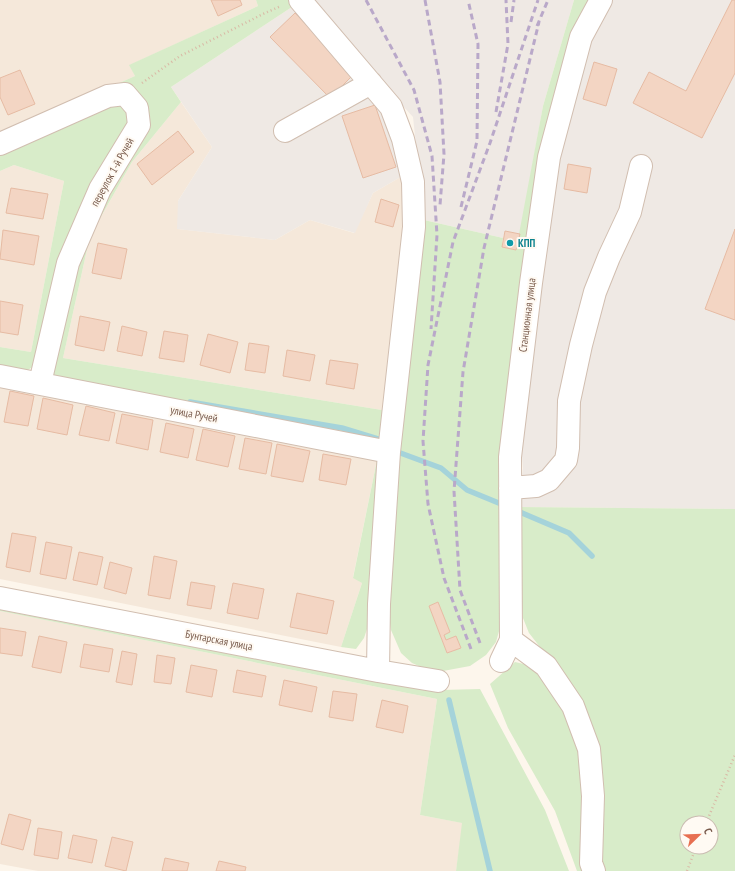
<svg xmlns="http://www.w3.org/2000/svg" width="735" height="871" font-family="'PT Sans Narrow',sans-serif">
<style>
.residential{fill:#f5e8da}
.industrial{fill:#efe9e4}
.green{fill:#d8ecc9;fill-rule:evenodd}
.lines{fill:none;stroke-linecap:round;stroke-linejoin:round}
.stream{stroke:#a5d3da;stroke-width:5.5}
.building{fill:#f3d5c3;stroke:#e6bba3}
.minor-casing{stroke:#d1beb0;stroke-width:24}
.path{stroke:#d9b8a5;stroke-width:2.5;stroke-dasharray:1 3;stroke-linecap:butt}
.minor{stroke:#fff;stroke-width:22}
.rail{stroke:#b9a8c9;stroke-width:3;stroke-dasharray:6 4;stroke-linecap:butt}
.culture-dot{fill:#0f9aa8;stroke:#fffaf3;stroke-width:1.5}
.labels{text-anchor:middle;stroke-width:4;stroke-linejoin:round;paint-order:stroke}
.street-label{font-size:11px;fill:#7a5c4d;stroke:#fffaf3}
.culture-label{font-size:11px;font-weight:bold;fill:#0d838f;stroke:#fffaf3;text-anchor:start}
</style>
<rect width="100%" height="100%" fill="#fdf6ec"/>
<path class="residential" d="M0,0H256L258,6L130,65L135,76L0,136Z
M181,102L212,147L178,201V229L275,240L310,220L354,233L373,193L404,175L407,189L388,411L63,358L90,236L132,162Z
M14,165L64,181L31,352L0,347V171Z
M0,384L377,460L353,577L362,583L341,647L0,579Z
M0,611L437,699L420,815L463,823L456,871H38L0,864Z"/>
<path class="industrial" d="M306,0H574L543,106L520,234L505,231L503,238L424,220L413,117Z
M610,0H735V509L519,507L523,468L521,446L557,155L587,42Z
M295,5L377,101L404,175L373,193L355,233L310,220L275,240L177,229L178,201L212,147L171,87Z"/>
<path class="green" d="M256,0H291L295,5L171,87L181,102L132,162L90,236L63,358L388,411L385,447L47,380L74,263L105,190L146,125L108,88L135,76L129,65L258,6Z
M574,0H592L541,157L502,620L496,642L486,655L470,666L443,671L428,670L412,663L401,653L391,630L387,604L393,469L424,220L503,238L502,247L516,250L543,106ZM438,602L450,632L444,635L446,640L456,636L461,648L447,653L429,606Z
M123,100L132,128L41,359C25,376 22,372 0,369V347L31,352L64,181L14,165L0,171V151Z
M379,459L369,623L364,638L356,649L341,647L362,583L353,578L377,460Z
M519,507L735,509V871H602L598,799L551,661L529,633L523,618L519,564ZM687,823H711V847H687Z
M0,604L441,690L480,689L545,810L569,871H456L462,823L420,815L437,699L0,611Z
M515,662L528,665L542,673L568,711L581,750L586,871H577L555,811L508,728L490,684Z"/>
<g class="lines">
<path class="stream" d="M190,402L342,428L378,439
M395,451L441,468L467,490L506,506
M515,510L569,533L592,556
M449,700L490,871"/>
</g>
<path class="building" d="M211,0H240L242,5L218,16Z
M732,0H735V73L702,138L633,103L649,72L686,91Z
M295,13L354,74L330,98L270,37Z
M594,62L617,69L606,106L583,99Z
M20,70L35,104L8,115L0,97V78Z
M375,105L396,167L363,178L342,116Z
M178,131L194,152L152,185L137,164Z
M568,164L591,168L587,193L564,189Z
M11,188L48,194L43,219L6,213Z
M381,199L399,205L393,227L375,222Z
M735,229V320L705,309Z
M3,230L39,236L34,265L0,259Z
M505,231L520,234L516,250L502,247Z
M98,243L127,249L121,279L92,273Z
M0,301L23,305L18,335L0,332Z
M80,316L110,322L104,351L75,345Z
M122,326L147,332L142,356L117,351Z
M164,331L188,335L184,362L159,358Z
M208,334L238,342L230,373L200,365Z
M249,343L269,346L265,373L245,370Z
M287,350L315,355L310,381L283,376Z
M330,360L358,364L354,389L326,384Z
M10,391L34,396L28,426L4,422Z
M43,398L73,405L67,435L37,429Z
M86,406L115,413L109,441L79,435Z
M122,414L153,420L148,450L116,443Z
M166,423L194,429L188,458L160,452Z
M203,429L235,436L228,467L196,460Z
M245,438L272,443L266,474L239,469Z
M277,444L310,451L303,482L271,476Z
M323,454L351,459L346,485L319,480Z
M12,533L36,537L30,572L6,567Z
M46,542L72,547L66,579L40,574Z
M79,552L103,557L97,585L73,580Z
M154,556L177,561L170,599L148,595Z
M110,562L132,568L126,594L104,588Z
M191,582L215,586L211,609L187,605Z
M233,583L264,589L258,619L227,613Z
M297,593L334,601L327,634L290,627Z
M438,602L450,632L444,635L446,640L456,636L461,648L447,653L429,606Z
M0,628L26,632L22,656L0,653Z
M39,636L67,642L61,673L32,667Z
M84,644L113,649L109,672L80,667Z
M122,651L137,654L132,685L116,682Z
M157,655L175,658L171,684L154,682Z
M191,665L217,670L212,697L186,692Z
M237,670L266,676L262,697L233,692Z
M284,680L317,687L312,712L279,705Z
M333,691L357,694L353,721L329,717Z
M382,700L408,706L403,733L376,727Z
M9,814L31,820L23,850L1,844Z
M38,828L62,832L58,859L34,855Z
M73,835L97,840L92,863L68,858Z
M112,837L133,842L126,871L105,866Z
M165,858L189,863L187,871H162Z
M219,861L246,867L245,871H216Z"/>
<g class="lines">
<defs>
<path id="minor" d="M300,0L391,107L403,139L413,182L414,227L389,452L379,604L378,671
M285,131L371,83
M0,144L108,96L125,94L137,108L139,125L100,189L68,263L40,383
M0,376L389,452
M510,488L536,486L549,480L566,460L568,448L569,401L581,345L595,292L609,257L630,212L641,166
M0,598L378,671L438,681
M511,640L546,666L573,706L589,749L593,796L591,863L594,871
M501,661L511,640L510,457L531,283L549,157L581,37L601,0"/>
</defs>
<use href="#minor" class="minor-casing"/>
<path class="path" d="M142,83L180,56L263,14L281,6
M706,823L735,755
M687,871L696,847"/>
<use href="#minor" class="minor"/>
<path class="rail" d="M366,0L414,90L432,156L437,235L431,329
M425,0L440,82L444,154L440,205
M511,22L514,0
M537,26L548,0
M496,112L508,44L506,0
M461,207L477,141L478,44L468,0
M480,643L460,590L454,491L463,372L484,248L539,22
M471,649L444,578L428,504L423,441L428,365L453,242L490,143L538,0"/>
</g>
<circle class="culture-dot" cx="510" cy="243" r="4"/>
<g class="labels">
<g class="street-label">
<text transform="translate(112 172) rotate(-61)" y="4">переулок 1-й Ручей</text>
<text transform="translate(527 315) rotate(-83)" y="4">Станционная улица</text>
<text transform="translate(194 414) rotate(11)" y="4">улица Ручей</text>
<text transform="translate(219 640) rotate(11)" y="4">Бунтарская улица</text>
</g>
<g class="culture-label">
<text x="518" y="247">КПП</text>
</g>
</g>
<g transform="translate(699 835) rotate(67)"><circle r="19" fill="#fffaf3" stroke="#cabbb1"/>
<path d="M0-3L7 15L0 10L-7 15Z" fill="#e76f51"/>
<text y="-6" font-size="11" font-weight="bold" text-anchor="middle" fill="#7a5c4d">С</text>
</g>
</svg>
